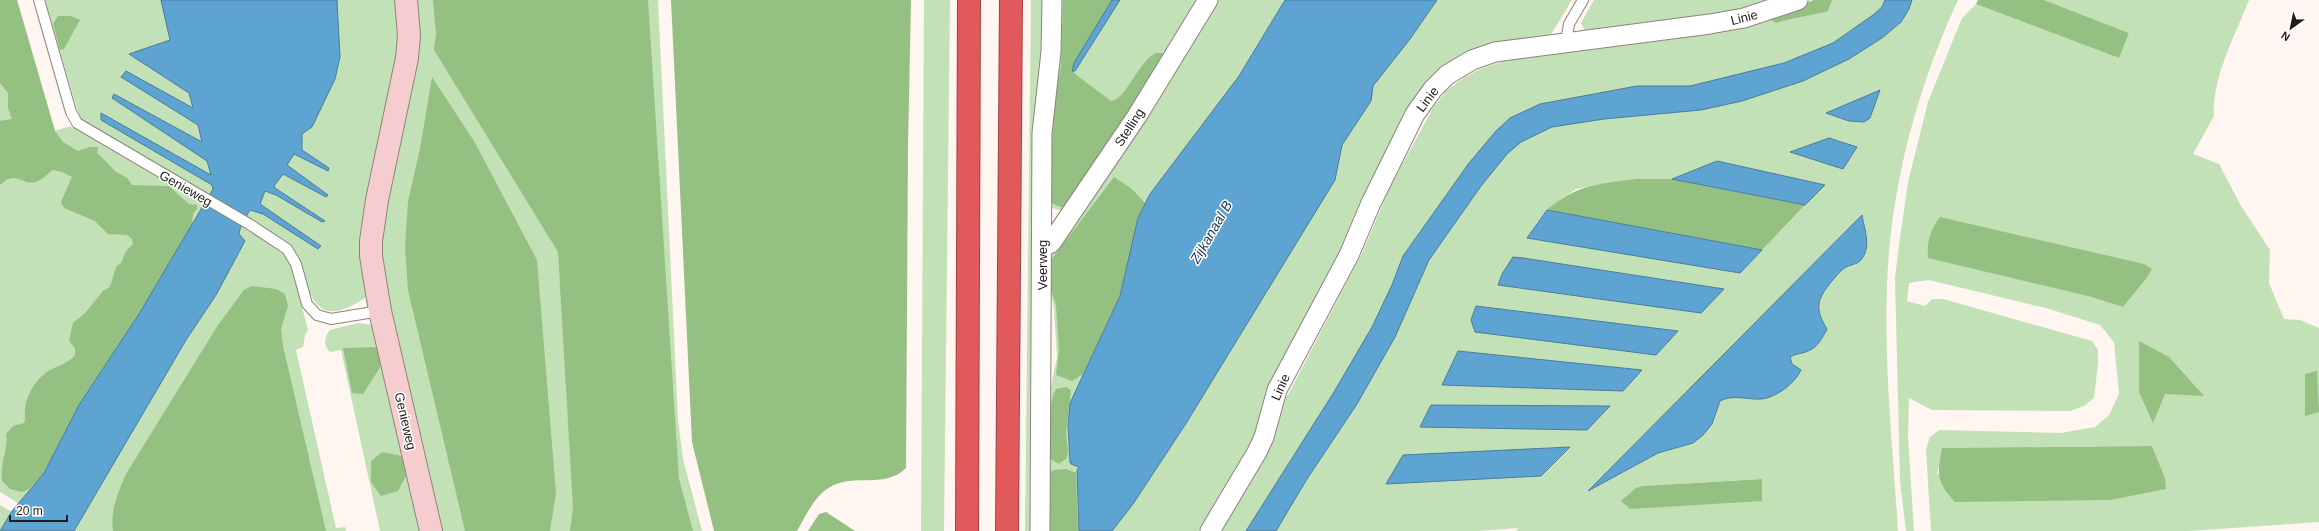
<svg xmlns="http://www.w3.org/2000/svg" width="2319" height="531" font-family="Arial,sans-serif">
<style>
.green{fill:#c3e1b7;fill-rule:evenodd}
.forest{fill:#94c081}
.water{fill:#5ea4d2;stroke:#4b7b9b}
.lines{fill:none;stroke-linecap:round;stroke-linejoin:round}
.lane-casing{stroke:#8d837e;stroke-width:12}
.street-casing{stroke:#8d837e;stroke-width:21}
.secondary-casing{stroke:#8d837e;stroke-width:24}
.highway-casing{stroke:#9e4445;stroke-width:24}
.lane{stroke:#fff;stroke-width:10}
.street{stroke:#fff;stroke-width:19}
.secondary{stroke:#f6cdce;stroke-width:22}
.highway{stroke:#e2595c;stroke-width:22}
.labels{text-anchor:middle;stroke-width:3;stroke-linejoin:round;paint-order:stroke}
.street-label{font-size:13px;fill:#201c1a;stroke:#fff}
.water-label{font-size:14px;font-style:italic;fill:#19384c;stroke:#fff}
</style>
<rect width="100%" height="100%" fill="#fff5f1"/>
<path class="green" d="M0,0H17L55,131L70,126L281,250L291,265L308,330L305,335L303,347L296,350L336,528L345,527L346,531H63L0,492Z
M45,0H398L400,41L363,265L366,296L365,298C299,341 315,267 283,239L80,119Z
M414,0H658L678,420L683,459L702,531H440L389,311L380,248Z
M924,0H950L944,531H921Z
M1031,0H1046L1037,123L1031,531H1025Z
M1057,0H1202L1063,211L1049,207V146Z
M1213,0H1572L1550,36L1451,66L1260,431L1202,531H1045L1050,392L1057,357L1054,308L1048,281L1051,255Z
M1594,0H1783L1751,10L1586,33L1581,23Z
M1814,0H1958C1917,88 1890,189 1887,286C1884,367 1893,450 1898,531H1516L1518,528L1478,531H1219L1285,397L1288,395L1363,251L1390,187L1433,108L1447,90L1465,77L1480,69L1519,56L1794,8ZM1879,90L1870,118L1864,122L1849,121L1827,113ZM1717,161L1824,185L1740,273L1536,223L1559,200L1576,189L1635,179H1672ZM1867,241L1856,265L1843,269L1822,293L1817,304L1822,322L1809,351L1797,353L1790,357L1792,364L1738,398L1728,397L1720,401L1693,443L1658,453L1589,490L1643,435ZM1513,257L1723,289L1701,312L1499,285ZM1458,351L1641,370L1623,390L1443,385ZM1761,479L1762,501L1643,486Z
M2044,0H2249C2236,33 2211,80 2214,116L2193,154L2219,164L2241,206L2270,250L2269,283L2284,319L2300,320L2319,328V522L2189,531H1931L1926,449L1930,437L1939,430L2061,433L2095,427L2109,415L2119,394L2114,342L2100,325L2046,308L1929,280L1909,283L1907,301L1925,306L1932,299H1943L2092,341L2098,350V363L2094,398L2084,406L2070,411L1932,410L1909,398L1908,436L1914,531H1906L1900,481L1895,278L1899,245L1908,182L1928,102L1962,18L1976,4L2119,58L2129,33ZM2151,269L2146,279L2123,307L2088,296ZM2152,446L2165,478L1937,474L1943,448Z
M358,323L373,325L421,531H380L341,350L330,352C323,345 324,337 330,330Z
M0,505L45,531H0Z"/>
<path class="forest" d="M0,0H17L55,131L63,142L78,151L90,147H98L97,153C104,159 109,165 115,171C123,177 126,174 132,185L169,186L189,204L197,205V209L193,213L192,226L139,314L79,405L44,473L29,489L22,492L10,489L2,481C0,460 9,448 6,434L13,426L24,423C26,418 24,416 25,411C25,399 34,382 43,375C53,366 66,366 75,355V348L69,341L73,323L85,313L103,291L110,287L116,267L121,263L126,251L133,244L132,239L127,235L108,234L95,221L64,208L61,202L72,177L62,172L53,170C48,173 43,179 38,181C23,188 17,168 0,185V121L12,119L8,108V93L0,83Z
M433,0H648L679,479L693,531H570L573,507L558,252L434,50L436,34Z
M671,0H911L908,146L906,468C886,489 854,473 830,487C815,495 805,517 797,531H714L692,442Z
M1063,0H1114L1072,68L1075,74L1111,101C1129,100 1147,38 1166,56L1064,208L1055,205L1050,201L1049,190L1055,98L1061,66Z
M1814,0H1832L1828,11C1811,16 1794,17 1776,23L1766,17Z
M1978,0H2044L2129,33L2119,58L1976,4Z
M58,16H71L80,20L64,49L60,50L53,24Z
M432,77L474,141L537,260L556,493L550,531H465L408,290L405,248L408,201L420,149Z
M1114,177L1132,189L1145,203L1138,218L1120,296L1083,374L1072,381L1056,375L1059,351L1056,305L1049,284L1051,260Z
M1635,179H1672L1805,205L1762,250L1547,210C1575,185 1599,184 1635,179Z
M1940,217L2144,264L2152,269L2146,279L2123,307L2088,296L1928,258C1927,241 1930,230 1940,217Z
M252,286L276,289L285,294L288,306L281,329L283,346L326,531H113C110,510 118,493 126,474L218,325L244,290Z
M2139,341L2169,357L2204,396L2165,394L2153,423L2139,392Z
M377,347L381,366L363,394L352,393L343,348Z
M2317,371L2319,412L2305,416V374Z
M1066,387L1071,390L1066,432L1068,452L1067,458L1059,464L1050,459C1049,444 1048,401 1056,389Z
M2152,446L2165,478L2166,489L2110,500L1955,502C1936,481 1937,475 1942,448Z
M382,452L402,456L406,476L398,491L381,496L371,482V461Z
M1066,469L1076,473L1078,531H1046L1049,474L1053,470Z
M1762,479V501L1630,509L1621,501L1636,488L1643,486Z
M826,512L855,531H808L819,514Z"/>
<path class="water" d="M161,0H337L340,57L335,79L312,127L302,134V150L329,168L328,171L294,154L287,165L328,195L326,197L283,174L274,186L275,188L325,221L322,222L276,195L265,191L260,204L321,246L318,249L263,214L250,210L241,225L239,234L245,241L216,295L186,340L74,531H0L12,511L44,473L79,405L139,314L213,189L212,185L101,120V113L211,175L207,161L112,98L114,94L202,142L198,125L121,77L126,71L193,108L189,93L129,54L170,40Z
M1112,0H1120L1075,71H1072L1074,63Z
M1285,0H1437L1410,39L1373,86L1371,101L1342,145L1335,180L1185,425L1133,504L1112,531H1079L1077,470L1079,467L1071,464L1072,462L1070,463L1068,426L1070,403L1120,296L1138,218L1150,194L1239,76Z
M1885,0H1912L1909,9L1901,22L1882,38L1849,59L1803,81L1742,101L1701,110L1604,119L1552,127L1521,142L1507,154L1481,186L1429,260L1395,337L1357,404L1307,479L1276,531H1246L1334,392L1372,327L1392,285L1403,256L1469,163L1496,131L1510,118L1540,104L1637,86H1690L1784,63L1833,43L1873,15L1882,7Z
M1880,90L1870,118L1864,122L1849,121L1826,113Z
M1829,138L1857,147L1843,169L1790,152Z
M1717,161L1825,185L1805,205L1672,179Z
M1547,210L1762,250L1740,273L1527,238Z
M1862,215C1864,228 1871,245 1863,257C1858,266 1850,264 1843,269C1839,272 1835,278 1832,281C1817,299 1814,308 1827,329C1823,337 1817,348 1808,351C1802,354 1797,353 1790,357L1792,364L1801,370C1795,383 1777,397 1762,399C1747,400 1733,394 1720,401L1712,424L1703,435L1693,443L1658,453L1588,491Z
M1513,257L1523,258L1724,289L1701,313L1498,285L1502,274Z
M1476,306L1678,331L1656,355L1475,332L1471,320Z
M1458,351L1642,370L1623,391L1442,385Z
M1431,405L1610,406L1587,430L1420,427Z
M1570,447L1541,476L1386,484L1403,455Z"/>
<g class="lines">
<defs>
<path id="lane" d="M39,0L71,112L77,123L249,224L287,249L296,264L307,304L317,315L331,319L380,311
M1566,42L1569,24L1583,0"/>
<path id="street" d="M1043,247L1051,243L1137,116L1208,0
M1040,531L1042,133L1051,52L1052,0
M1210,531L1257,452L1264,437L1277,390L1349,255L1371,203L1415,114L1433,89L1447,75L1472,60L1495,52L1710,24L1744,18L1798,0"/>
<path id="secondary" d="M406,0L409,35L407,58L377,200L371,241V256L380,311L431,531"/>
<path id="highway" d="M967,531L969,0
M1007,531L1011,0"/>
</defs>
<use href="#lane" class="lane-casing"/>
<use href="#street" class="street-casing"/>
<use href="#secondary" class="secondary-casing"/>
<use href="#highway" class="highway-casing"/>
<use href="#lane" class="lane"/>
<use href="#street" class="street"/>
<use href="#secondary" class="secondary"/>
<use href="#highway" class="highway"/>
</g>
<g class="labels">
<g class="street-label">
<text transform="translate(1744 17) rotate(-14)" y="5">Linie</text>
<text transform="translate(1427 99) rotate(-53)" y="5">Linie</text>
<text transform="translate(1129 127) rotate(-57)" y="5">Stelling</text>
<text transform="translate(186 188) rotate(30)" y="5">Genieweg</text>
<text transform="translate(1042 265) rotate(-90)" y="5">Veerweg</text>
<text transform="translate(1280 387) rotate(-66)" y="5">Linie</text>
<text transform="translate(406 421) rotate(77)" y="5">Genieweg</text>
</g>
<g class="water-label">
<text transform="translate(1211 232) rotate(-60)" y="5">Zijkanaal B</text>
</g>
</g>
<g transform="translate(2291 28) rotate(213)" stroke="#ffffff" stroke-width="3" paint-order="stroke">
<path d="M0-3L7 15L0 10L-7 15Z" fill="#201c1a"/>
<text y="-6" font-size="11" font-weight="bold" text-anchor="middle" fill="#201c1a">N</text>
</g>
<path d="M10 515v6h57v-6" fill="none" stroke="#201c1a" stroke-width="2"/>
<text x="16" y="515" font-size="12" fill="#201c1a" stroke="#ffffff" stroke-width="3" paint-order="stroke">20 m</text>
</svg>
